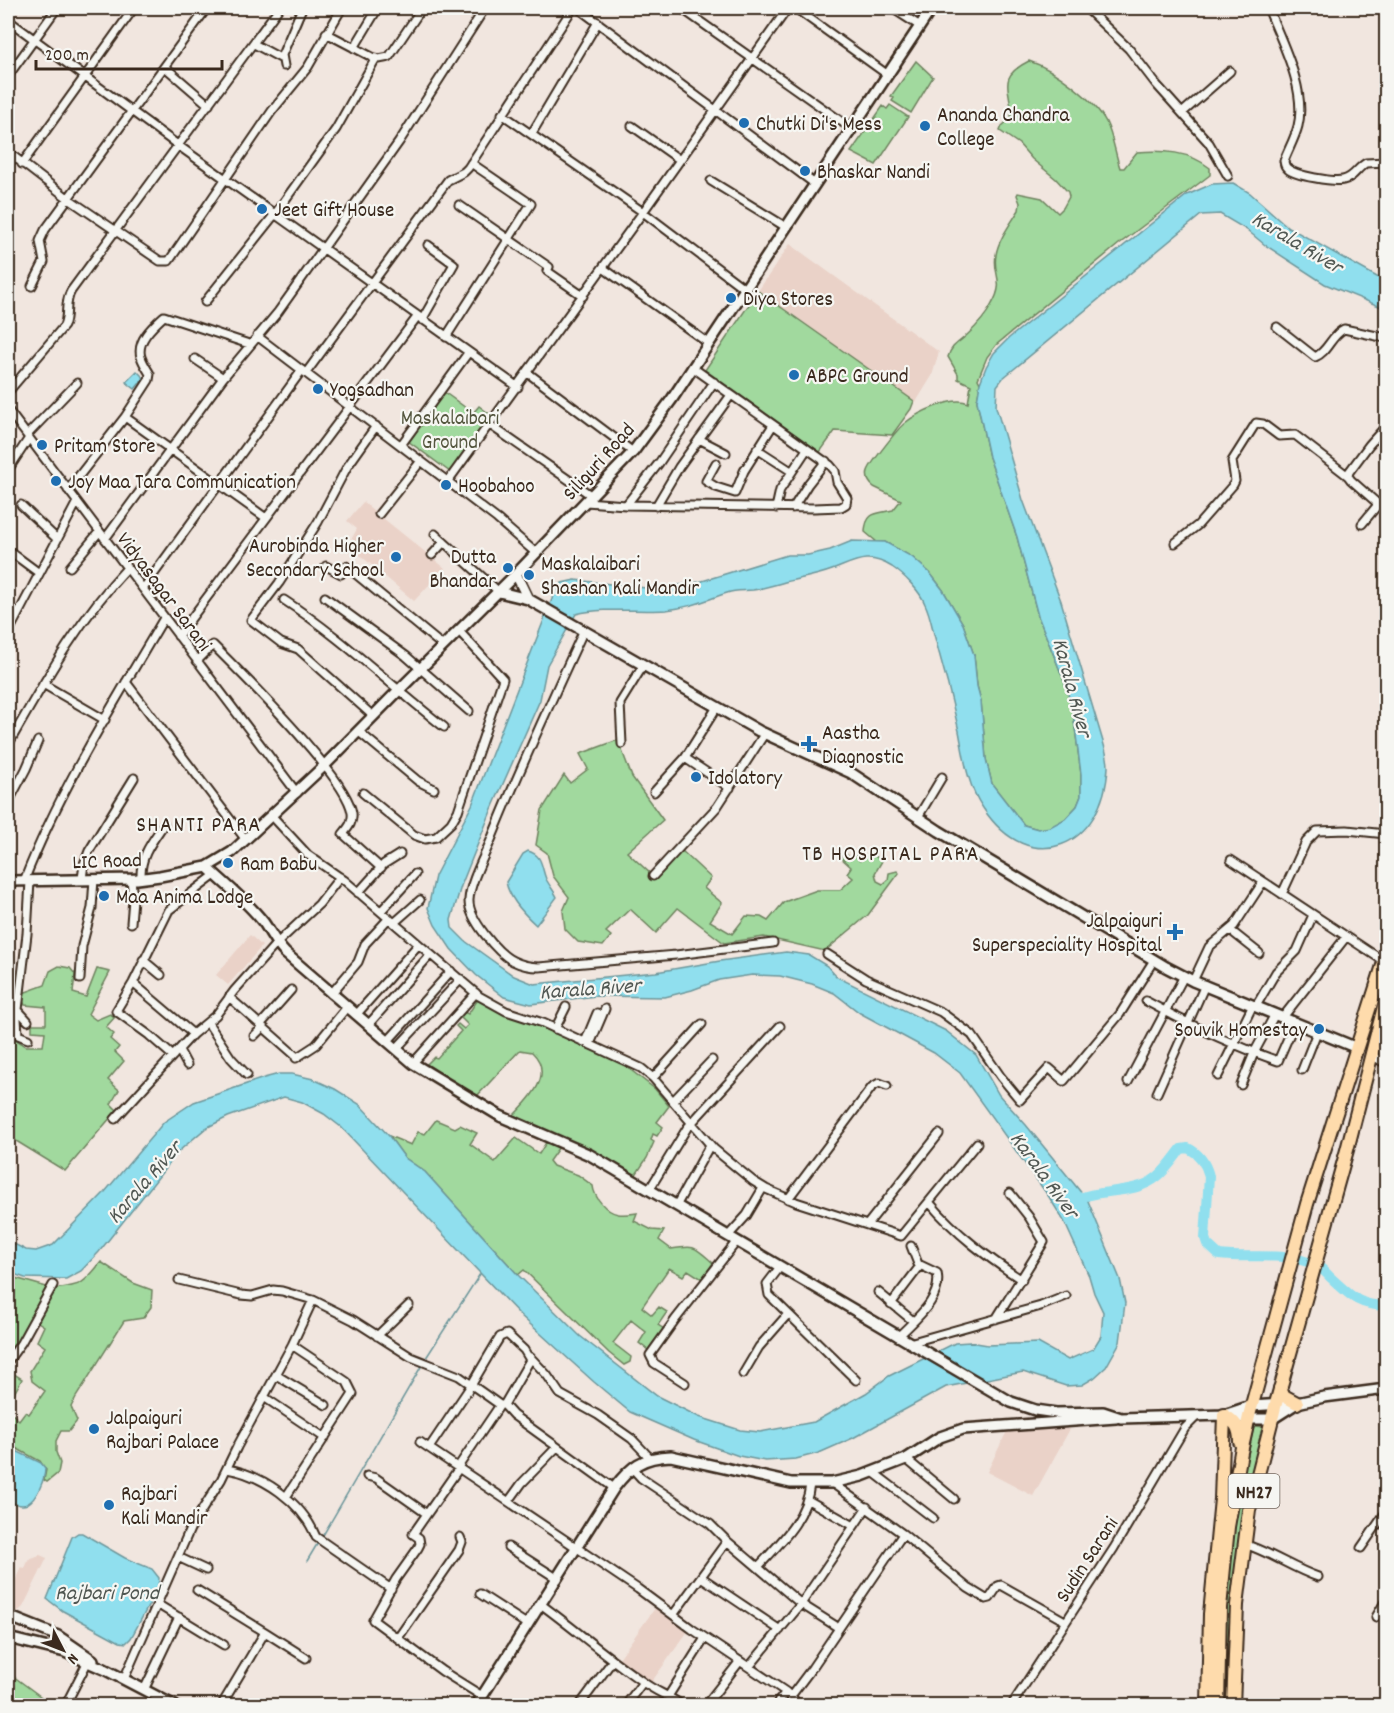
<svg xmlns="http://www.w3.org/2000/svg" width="1394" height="1713" font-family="Dekko,sans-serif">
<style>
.built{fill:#ead2c8}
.green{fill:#a1d99e;stroke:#6e825e;stroke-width:1.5}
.water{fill:#90dfee;stroke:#6e979b;stroke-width:1.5}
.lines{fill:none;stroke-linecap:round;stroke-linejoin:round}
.stream{stroke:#6e979b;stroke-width:1.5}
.river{stroke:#90dfee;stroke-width:10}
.street-casing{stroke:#3b2a1e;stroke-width:11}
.secondary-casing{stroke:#3b2a1e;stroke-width:14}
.highway-casing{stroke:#3b2a1e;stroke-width:16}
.street{stroke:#f6f6f2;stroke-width:7}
.secondary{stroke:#f6f6f2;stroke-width:9}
.highway{stroke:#fedbac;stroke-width:12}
.poi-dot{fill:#1f6fb2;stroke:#f6f6f2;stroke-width:2}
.labels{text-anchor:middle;stroke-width:4.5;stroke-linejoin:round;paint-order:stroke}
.shield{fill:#f6f6f2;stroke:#73675e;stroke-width:1.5}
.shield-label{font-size:20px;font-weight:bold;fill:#3b2a1e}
.poi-label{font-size:21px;fill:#3b2a1e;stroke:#f6f6f2;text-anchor:start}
.park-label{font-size:21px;fill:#54563e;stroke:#f6f6f2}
.street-label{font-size:21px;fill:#3b2a1e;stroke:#f6f6f2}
.water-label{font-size:22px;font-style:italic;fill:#505752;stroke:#f6f6f2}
.neighbourhood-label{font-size:22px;letter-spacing:1.5px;fill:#3b2a1e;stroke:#f6f6f2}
</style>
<rect width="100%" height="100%" fill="#f1e6df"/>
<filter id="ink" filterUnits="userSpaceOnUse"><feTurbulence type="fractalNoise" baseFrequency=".0167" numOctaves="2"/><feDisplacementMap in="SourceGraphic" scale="12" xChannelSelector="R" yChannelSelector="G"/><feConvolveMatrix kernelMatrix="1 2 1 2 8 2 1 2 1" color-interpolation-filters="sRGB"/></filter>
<g filter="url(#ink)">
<path class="built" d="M790,244L939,352L932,376L916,402L758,291Z
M363,502L445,568L414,601L348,545L357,529L347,521Z
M250,935L262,946L228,985L216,975Z
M1009,1427L1070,1429L1033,1496L987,1472Z
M40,1555L47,1558L23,1607L16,1613L8,1611V1599L21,1567L25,1568L29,1559Z
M658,1604L691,1627L650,1684L617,1661Z"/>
<path class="green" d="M916,61L933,77L911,113L892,101L894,98L891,96Z
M1029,61C1054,69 1094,99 1106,122C1113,136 1115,153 1120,168H1124L1137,152C1163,150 1189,151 1210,168V175L1119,244L996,345L987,357L978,379L980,383L977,401L989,457L1017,537L1038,616L1065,683L1073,712L1081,774V796L1077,806L1065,819L1050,828L1038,829L1024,825L992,784L986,759L981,701L977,686L974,655L963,624L943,590L930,573L912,557L885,542H877L865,532C866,511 877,514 893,510L901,500L874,487C869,483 866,478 868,471C870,464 899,427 905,423C917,413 954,395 968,403L971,385L958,379V374L948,357C951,346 958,343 966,336C976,327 986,316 992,304C1006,280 992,275 996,255C998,240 1011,223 1019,210L1020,203L1017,195L1018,193L1042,198L1058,213L1063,208L1069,197L1068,192L1056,179L1032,159L1019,144L1000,131L1002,126L1011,118C1014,91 993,79 1029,61Z
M890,105L908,117L876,165L851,152L883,106L887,109Z
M758,291L914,401L911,409L892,435L835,431L820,452L705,370Z
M444,392L473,413L479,406L492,416L450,472L408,441Z
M618,740L632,777L663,820L627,852L652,875L680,849L711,878L704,888L722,903L710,921L732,934L746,916L761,917L768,921L784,902L817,890H840L853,878L847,873L851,867L840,857L846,854L850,858L855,855L860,861L869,852L882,861L875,873L877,881L883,884L888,880L889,873L897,871L899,873L868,915L825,951L764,937L724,943L678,908L656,933L630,909L606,932L611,936L603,946L578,942L565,929L563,911L569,897L553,876L547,853L536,845L542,810L564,775L570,783L588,769L580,754Z
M59,966L70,968L75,974L73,993L86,997L97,969L110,972L88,1014L96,1020L110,1014L115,1017L106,1027L114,1034L110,1039L119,1047L115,1052L124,1061L108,1080L119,1090L111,1104L117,1110L65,1171L8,1136V1004H15V1039L26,1046H43L45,1032L32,1031V1024H46V1007L25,1005L23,1001V993L45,985L50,971Z
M479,998L543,1024L623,1064L655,1089L669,1106L657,1122L663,1127L657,1136L653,1134L651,1140L654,1142L647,1158L635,1176L593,1154L511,1118C528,1101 556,1075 532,1052L520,1050L476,1097L427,1064L434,1057L437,1058L461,1031L456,1026L458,1024L464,1029L468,1025L460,1017L464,1012L468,1014Z
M436,1120L455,1128L460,1125L477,1133L470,1144L495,1162L516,1138L539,1154L547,1141L559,1147L549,1161L553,1166L578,1175L593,1186C594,1197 606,1212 618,1214C624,1215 631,1214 637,1213L634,1221L652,1230L664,1231L659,1240L671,1249C696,1245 694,1246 713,1263L702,1279L688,1270L683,1276L669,1268L642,1307L652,1315L659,1307L667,1312L658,1325L664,1329L648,1350L639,1343L646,1332L631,1320L613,1343L631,1357L630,1362L624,1365L609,1353L524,1270L518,1275L425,1172L405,1158L389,1136L411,1145L418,1132L425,1134Z
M101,1262L133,1283L152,1290L151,1307L143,1318L124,1321L76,1397L71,1407L77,1421L69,1431H61L56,1441V1452L60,1463L58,1473L47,1482L44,1480L46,1470L40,1461L8,1444V1370L22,1379L10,1401V1412L19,1420L25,1412L29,1414L45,1391L32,1381L30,1371L45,1347L37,1341L44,1326L38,1322L54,1289C82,1285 83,1285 101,1262Z
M8,1276L50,1288L8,1359Z
M1254,1426L1265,1427L1229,1705L1222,1706V1631L1233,1524Z
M8,1673L13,1676L52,1705H8Z"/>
<path class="water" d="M1233,183L1250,193L1288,227L1377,277L1386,280V309L1325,284L1265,245L1247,230L1220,214L1201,215L1003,378L997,386L996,407L1023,500L1061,601L1104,745C1106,752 1108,760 1108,767C1104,847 1030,880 983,808C967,785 964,757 959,731C952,700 944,669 935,638C932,627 930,614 925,604C920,591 904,575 892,567C868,552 856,561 832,570C819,575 803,578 789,581C777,584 765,588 753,590C744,591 736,590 727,593C703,601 692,607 666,610C636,612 606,607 576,614L547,665L540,700L491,811L461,886L451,920L452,928L465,941L514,976L534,984L656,972L720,961L786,952L809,955L827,966L837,977L946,1031L976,1055L999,1095L1026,1125L1088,1201L1120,1279L1125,1303L1120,1342L1106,1367L1094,1378L1082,1385L1066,1386L1023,1372L946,1387L853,1438L819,1453L796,1459L765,1461L739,1456L694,1440L630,1412L594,1382L520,1315L341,1127L324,1114L302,1102L284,1097L228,1117L206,1128L179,1151L99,1252L81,1271L66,1279L25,1278L8,1272V1241L26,1250L36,1251L53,1245L104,1193L164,1122L194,1102L264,1078L279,1074H292L313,1079L335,1089L359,1104L389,1136L405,1158L425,1172L518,1275L580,1336L657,1396L699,1417L740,1430L760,1432L814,1422L866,1393L889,1376L955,1343L970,1342L988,1345L1038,1343L1068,1360L1093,1349L1101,1336L1103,1312L1094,1293L1089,1276L1064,1221L1049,1197L960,1073L934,1053L860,1013L834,993L812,984L780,976L752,975L719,980L692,990L665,997L596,996L531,1004L504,997L476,975L451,949L435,925L428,908L435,876L472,805L552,599L562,583L575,580L655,589L699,582L787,555H808L830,550L852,541L885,542L912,557L930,573L943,590L963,624L974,655L977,686L981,701L986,759L992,784L1024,825L1038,829L1050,827L1065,819L1077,806L1081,796V774L1073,712L1065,683L1038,616L1017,537L989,457L977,401L980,383L986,367L994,353L1009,338L1187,195L1212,184Z
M137,371L144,378L135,389L126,382Z
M528,851C543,855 541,867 546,879C549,885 554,891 557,897L536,925C524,914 509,898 506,882L523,854Z
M8,1447L41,1463L45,1468C45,1479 37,1499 27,1504C21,1507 13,1503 8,1500Z
M78,1533H82L125,1558L152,1569L159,1578L158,1588L131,1638L126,1643L120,1642L63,1611L47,1599L72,1537Z"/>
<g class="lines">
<path class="stream" d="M424,1361L480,1274
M322,1537L422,1365
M307,1561L319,1541"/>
<path class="river" d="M1072,1201C1080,1198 1087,1195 1095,1194C1116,1190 1140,1191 1157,1177C1167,1169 1174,1158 1181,1149L1188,1148C1200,1154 1206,1164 1209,1176L1205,1238L1207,1244L1219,1255C1251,1259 1285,1251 1316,1265C1322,1268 1326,1273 1330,1277C1351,1296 1357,1305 1386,1306"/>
<defs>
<path id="street" d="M578,8L815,184
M681,8L852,129
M795,8L888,75
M892,8L920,26
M1086,8L1129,49L1156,84L1209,143L1228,176
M1268,8C1281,41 1307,89 1298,126C1295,138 1288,150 1284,161C1285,165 1284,166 1288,169C1296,176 1333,182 1343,180C1354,178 1357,168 1366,163L1386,162
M8,20L179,146L518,387
M326,33L372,57L379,59L389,57L422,8
M254,44L282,59
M354,48L378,8
M284,66L282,55L302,8
M165,67L209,105
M8,76L57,8
M1182,113L1230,71
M502,114L643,212L745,289
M632,126L680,160
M532,133L598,22
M8,152L69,199L160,261H169L272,111L308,67L342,8
M22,164L134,8
M711,181L786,227
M459,205L549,267L547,271L583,296
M603,268L708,343
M32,286L44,262L40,241L45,230L207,8
M205,302L275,214L336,129L376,58
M422,320L454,264L428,245
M1277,327L1315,357C1328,352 1331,335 1344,329L1386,338
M257,336L497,519L536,553
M446,337L531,204L471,163
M195,359L223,378
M306,373L448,180L464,172L468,168L573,8
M528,373L633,452
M8,392L64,326C69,314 64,303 71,291L279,8
M8,410L297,793
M125,417L266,518
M490,425L592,496
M27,435L77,383
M699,439L726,453
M401,445L468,353
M757,449L791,471
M716,463L706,481L716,487L735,493L744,471L773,425
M8,470L29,438
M448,481L643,212L788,8
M68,490L125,417L149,380L150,374C147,369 143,363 141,357C136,341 153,326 164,316L249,344
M586,502L626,505L814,508L841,507L846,504L847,498L837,482L835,471L830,465L692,367
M21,505L57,539
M626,505L659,463L714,382
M656,506L679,467L731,395
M776,508L780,490L807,449
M793,508L808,484L826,461
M379,514L421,461
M1362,524L1376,507L1377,503L1351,480L1348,476L1349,472L1369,445L1386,426
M435,534L499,592
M105,539L223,378L278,312L399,142L485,8
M1175,543L1198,525L1233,485L1235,481L1232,461L1256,423L1263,424L1279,436L1295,435L1348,476
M8,550L39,573
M432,555L444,542
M326,566L341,574L346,566L443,646
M70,567L99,532
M143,589L302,370
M325,597L406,656L469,711
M284,600C341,637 390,685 444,727
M583,632C551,701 519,770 491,840C484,857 470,882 469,900C468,918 497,953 513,961C521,965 530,967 539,967L676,955L773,943
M8,633L77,502
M178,636L417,317
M197,661L213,645C242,674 347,777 352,813C353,822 349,827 343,834L381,868
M126,682L246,840
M43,684L105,720
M373,716L298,649L281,643L251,620L279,583L318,522L347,467L376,426
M358,731L418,781L434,789
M622,744L620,703L643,666
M8,745C43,684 78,620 127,568
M685,758L730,788
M654,792L685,758L717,707
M363,793L414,835L425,839L436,837L451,823L458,811L503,679L459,631
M8,803L26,769L38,741
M272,816L308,855L344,880L479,996L506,1011L543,1023L641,1068L653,1078L714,1149L753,1181L766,1189L796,1202L901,1236L977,1143
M918,817L942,777
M1231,860L1385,962
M653,876L717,807L765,733
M141,878C140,856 152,842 164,824
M82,879L84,864L89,851L134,778
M131,879L133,899L131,923
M24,881C60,789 114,703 164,618
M358,893L384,864L400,854
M1282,894L1306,842L1317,831L1347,830L1386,834
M381,911L415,874
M394,923L420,900
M1230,930L1259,953
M827,954L866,979L941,1012L972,1035L1001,1077L1020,1100L1049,1068L1064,1081L1120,1014L1154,960
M143,960L161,975
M80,979L82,946L92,908L94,879
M1193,981L1209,947L1234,926L1263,882
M133,983L193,1034
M331,994L358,962L365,944L389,918
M229,997L297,1057
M1146,1001C1188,1024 1232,1045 1278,1061L1295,1022
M1256,1006L1276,972L1297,951L1313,915
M18,1010L28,1021
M356,1015L418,945
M1283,1017L1346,937
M208,1023L231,1058L247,1075
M260,1025L291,990
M368,1025L430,955
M555,1029L566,1007
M254,1036L263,1027
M28,1039L18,1035L17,1018L27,934L30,881
M387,1042L451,971
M585,1042L597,1013
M590,1044L605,1009
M396,1049L461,979
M179,1050L187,1065
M1372,1055L1386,1064
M173,1056L149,1035L116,1011L133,983L169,910L215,875
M296,1058L316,1045L347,1007
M413,1063L476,993
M1302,1070L1317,1032
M1218,1076L1253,1005
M653,1078L702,1024
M1128,1082L1184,976
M1241,1085L1254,1053L1275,1014
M1157,1093L1205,985
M673,1101L712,1060
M115,1119L193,1034L216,1015L234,991L276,944L319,904L340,877
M649,1190L687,1128L780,1026
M788,1199L872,1087L879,1083L887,1086
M929,1202C956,1234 987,1257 1022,1280
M676,1206L710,1145
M867,1225L939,1134
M728,1236L747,1215L763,1188
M780,1267L767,1284L769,1295L856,1380
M179,1280L241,1295L252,1296L273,1290L282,1291L313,1300L353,1320L411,1357L459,1376L500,1405H504L513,1415L614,1488
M878,1292L913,1321
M891,1304L920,1266
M996,1319L1044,1242L1029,1217L1010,1193
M377,1336L409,1305
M898,1337C914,1320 943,1299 937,1273L918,1264L911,1246
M909,1343L1041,1306L1066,1296
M530,1357L547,1375L560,1394L598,1415L632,1439L650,1458
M8,1361L21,1343L53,1285
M743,1374L759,1347L788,1314
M276,1375L326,1405
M685,1383L654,1363L650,1355L675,1320L737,1241
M264,1397L325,1438
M420,1442L638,1589L692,1629L786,1692L800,1706
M429,1448L472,1384L495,1345L500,1337L507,1334L524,1350L530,1360L504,1405
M906,1459L954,1499
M458,1467L500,1405
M459,1468L413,1534L419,1538L420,1544L418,1548L396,1579L373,1620L442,1671L482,1696
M632,1468L641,1478L710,1524L727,1541L801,1604L839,1628
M227,1469C263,1475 302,1502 316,1537L391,1589
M873,1472L933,1518
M367,1476L376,1478L427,1514
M832,1483L903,1534L968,1588L986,1599L990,1598L998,1586L1001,1585L1065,1621
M286,1497L353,1394L347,1382L292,1345
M808,1500L854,1526
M509,1501L522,1483L557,1447
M1244,1544C1270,1552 1292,1568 1318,1577
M508,1547L558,1579
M1361,1548L1386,1512
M178,1557L206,1570
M758,1567C780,1543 807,1518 810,1484
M701,1577L780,1630
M197,1590L265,1632L221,1706
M480,1594L528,1625
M157,1604L224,1645
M542,1605C576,1630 608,1658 643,1682C656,1692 670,1696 683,1706
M673,1615L727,1541
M1376,1617L1386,1600
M265,1632L306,1658
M398,1638L459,1550L462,1542L460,1537
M749,1667L801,1604L867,1507
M124,1679L190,1529L221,1480L237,1447L292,1345L313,1300
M144,1690L179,1617
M669,1695L705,1638
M791,1696L812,1668L903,1534
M65,1706L88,1661
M579,1706L613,1660
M625,1706L643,1682
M705,1706L740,1661
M775,1706L786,1692
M1011,1706L1114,1548L1185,1428L1196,1417"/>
<path id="secondary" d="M516,574L528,599
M499,592L528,599L759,731L851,773L939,831L1166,967L1193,981L1357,1048
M207,867C226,885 248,902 264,923C271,933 276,944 285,953L414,1064L500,1116L590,1155L1011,1402L1035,1410L1056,1413L1103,1412L1121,1418L1224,1415
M8,881L137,879L160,876L207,867L232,852L324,766L398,691L516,574L633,452L672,399L932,8
M1297,1403L1272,1419H1248L1224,1415L1251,1406L1297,1403L1324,1397L1386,1389
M8,1616L58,1636L93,1660
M8,1638L65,1652L104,1669L175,1706
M476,1706L614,1488C631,1466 642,1457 671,1456L791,1483H832L862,1476L906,1459L940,1437L963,1429L1116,1418"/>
<path id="highway" d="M1280,1388L1284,1396L1297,1403
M1208,1706L1210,1614L1221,1499L1224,1415C1236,1422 1240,1428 1240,1442
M1218,1706L1220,1608L1228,1527L1241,1452L1250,1412L1307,1204L1386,956
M1233,1706L1237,1605L1249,1510L1275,1407L1347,1150L1386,999"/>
</defs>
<use href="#street" class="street-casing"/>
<use href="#secondary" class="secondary-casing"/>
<use href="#highway" class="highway-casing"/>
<use href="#street" class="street"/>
<use href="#secondary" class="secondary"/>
<use href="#highway" class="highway"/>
</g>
</g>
<g class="poi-dot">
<circle cx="744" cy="123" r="6"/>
<circle cx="925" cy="126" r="6"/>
<circle cx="805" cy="171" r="6"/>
<circle cx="262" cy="209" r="6"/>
<circle cx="731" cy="298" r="6"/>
<circle cx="794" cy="375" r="6"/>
<circle cx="318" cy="389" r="6"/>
<circle cx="42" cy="445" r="6"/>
<circle cx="56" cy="481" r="6"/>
<circle cx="446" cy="485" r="6"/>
<circle cx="396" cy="557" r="6"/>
<circle cx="508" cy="568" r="6"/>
<circle cx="529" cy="575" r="6"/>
<path d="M806 735h6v6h6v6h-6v6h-6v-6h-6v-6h6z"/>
<circle cx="696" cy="777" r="6"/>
<circle cx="228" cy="863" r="6"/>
<circle cx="104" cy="896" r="6"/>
<path d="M1172 923h6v6h6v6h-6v6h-6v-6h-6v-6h6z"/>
<circle cx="1319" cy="1029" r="6"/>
<circle cx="94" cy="1429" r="6"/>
<circle cx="109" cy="1505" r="6"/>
</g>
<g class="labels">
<rect class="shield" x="1228.5" y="1474" width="51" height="34" rx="4.5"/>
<g class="shield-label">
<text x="1254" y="1498">NH27</text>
</g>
<g class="poi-label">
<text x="937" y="121">Ananda Chandra<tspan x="937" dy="24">College</tspan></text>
<text x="756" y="130">Chutki Di's Mess</text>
<text x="817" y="178">Bhaskar Nandi</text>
<text x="274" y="216">Jeet Gift House</text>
<text x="743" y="305">Diya Stores</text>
<text x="806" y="382">ABPC Ground</text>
<text x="330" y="396">Yogsadhan</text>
<text x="54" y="452">Pritam Store</text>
<text x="68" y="488">Joy Maa Tara Communication</text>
<text x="458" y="492">Hoobahoo</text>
<text x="384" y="552" text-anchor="end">Aurobinda Higher<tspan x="384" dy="24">Secondary School</tspan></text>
<text x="496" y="563" text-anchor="end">Dutta<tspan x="496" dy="24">Bhandar</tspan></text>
<text x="541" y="570">Maskalaibari<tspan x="541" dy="24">Shashan Kali Mandir</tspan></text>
<text x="822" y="739">Aastha<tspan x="822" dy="24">Diagnostic</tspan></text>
<text x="708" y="784">Idolatory</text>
<text x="240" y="870">Ram Babu</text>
<text x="116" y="903">Maa Anima Lodge</text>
<text x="1162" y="927" text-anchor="end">Jalpaiguri<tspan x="1162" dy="24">Superspeciality Hospital</tspan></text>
<text x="1307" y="1036" text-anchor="end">Souvik Homestay</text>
<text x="106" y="1424">Jalpaiguri<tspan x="106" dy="24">Rajbari Palace</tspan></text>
<text x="121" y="1500">Rajbari<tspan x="121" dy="24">Kali Mandir</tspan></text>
</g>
<g class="park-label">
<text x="450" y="424">Maskalaibari<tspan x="450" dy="24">Ground</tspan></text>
</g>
<g class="street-label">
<text transform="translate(598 461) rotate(-48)" y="7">Siliguri Road</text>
<text transform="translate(165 591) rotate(53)" y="7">Vidyasagar Sarani</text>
<text transform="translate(107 860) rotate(-2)" y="7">LIC Road</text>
<text transform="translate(1086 1559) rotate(-57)" y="7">Sudin Sarani</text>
</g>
<g class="water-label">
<text transform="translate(1298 241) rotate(31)" y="8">Karala River</text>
<text transform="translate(1074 687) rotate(75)" y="8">Karala River</text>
<text transform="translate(590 987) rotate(-4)" y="8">Karala River</text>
<text transform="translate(1046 1174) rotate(54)" y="8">Karala River</text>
<text transform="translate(143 1181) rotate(-49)" y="8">Karala River</text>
<text x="107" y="1599">Rajbari Pond</text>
</g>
<g class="neighbourhood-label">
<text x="199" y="831">SHANTI PARA</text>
<text x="891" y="860">TB HOSPITAL PARA</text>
</g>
</g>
<rect width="1394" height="1713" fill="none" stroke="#f6f6f2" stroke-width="30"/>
<rect x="15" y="15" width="1364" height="1683" fill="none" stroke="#3b2a1e" stroke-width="2" filter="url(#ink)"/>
<g transform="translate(63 1650) rotate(132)" stroke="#f6f6f2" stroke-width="4.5" paint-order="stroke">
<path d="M0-4.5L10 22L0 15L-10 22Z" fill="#3b2a1e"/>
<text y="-9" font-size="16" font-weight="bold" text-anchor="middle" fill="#3b2a1e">N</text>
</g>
<path d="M36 60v9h186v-9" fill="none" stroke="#3b2a1e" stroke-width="3"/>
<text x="45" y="60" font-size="18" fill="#3b2a1e" stroke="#f6f6f2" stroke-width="4.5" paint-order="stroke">200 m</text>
</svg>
